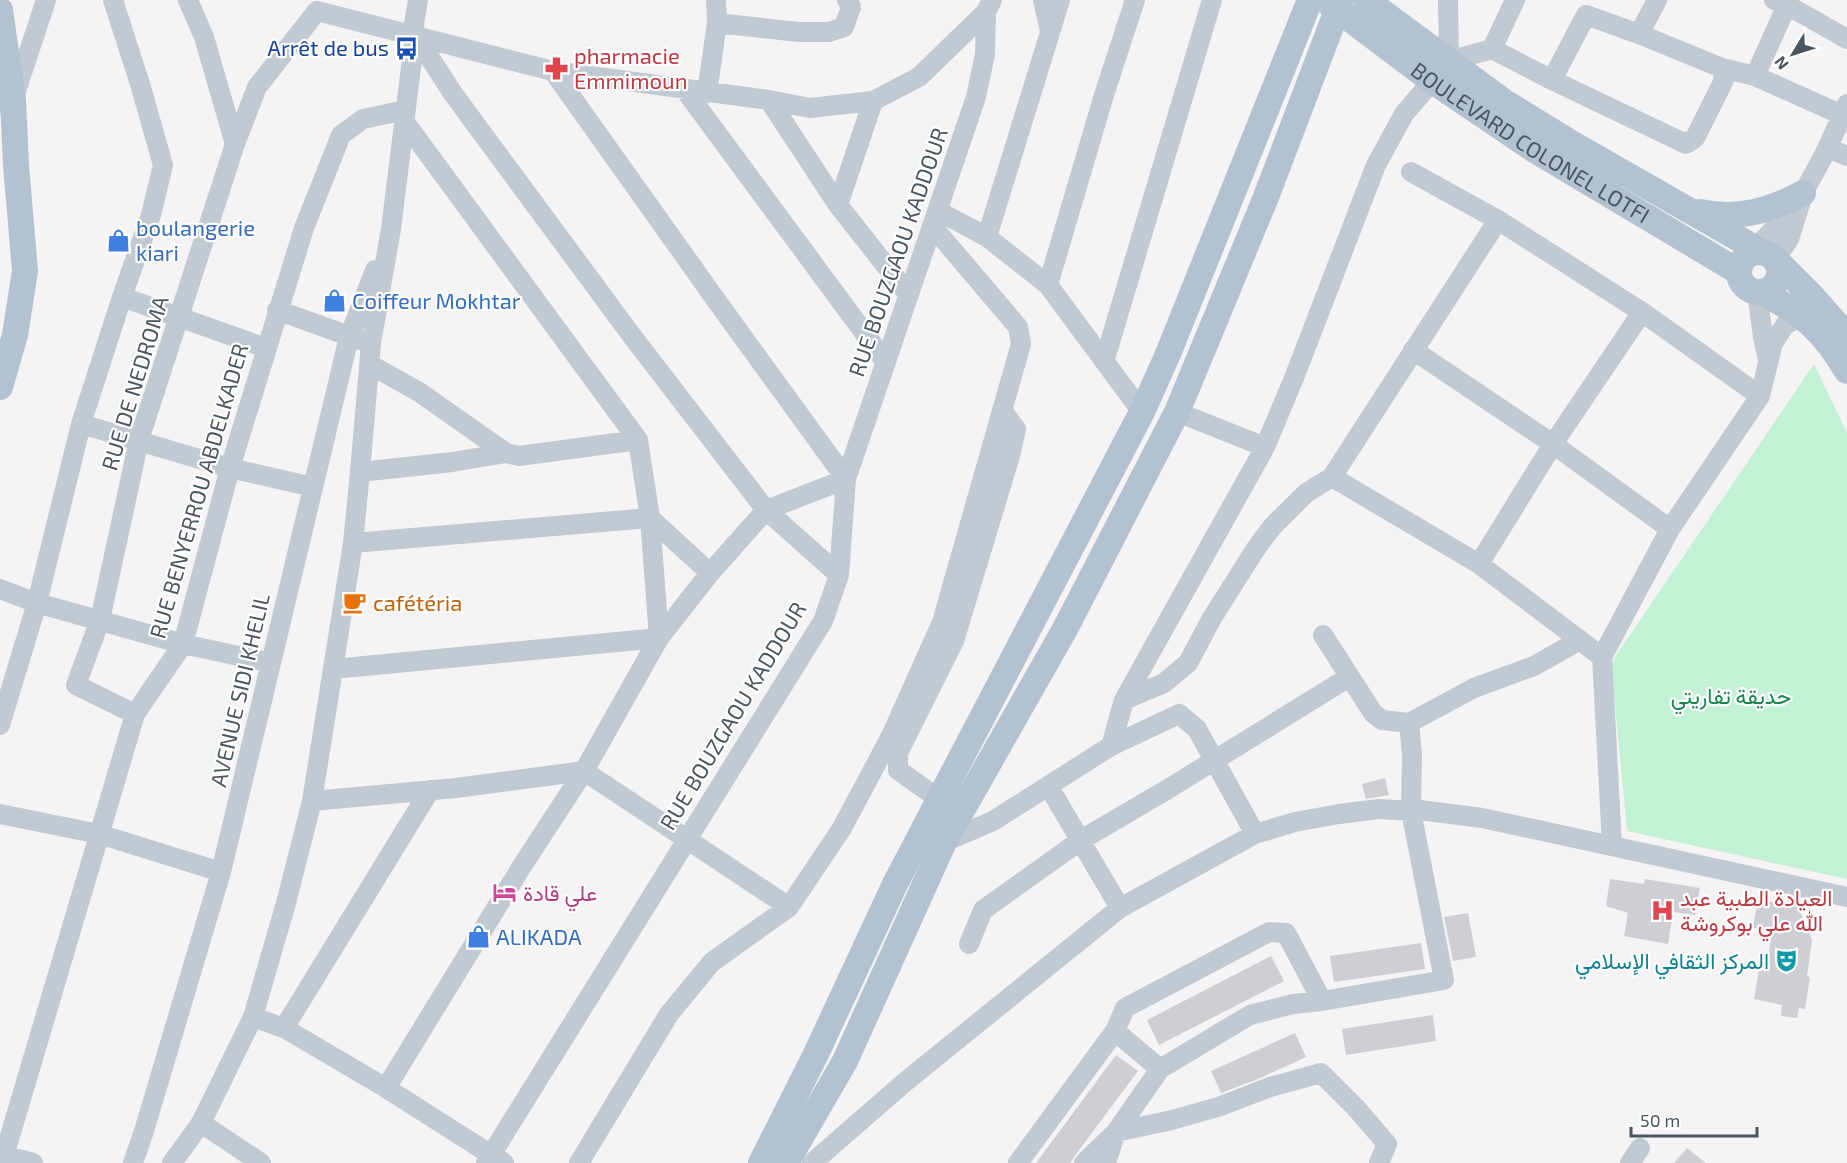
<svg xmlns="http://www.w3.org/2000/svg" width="1847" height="1163" font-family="'Exo 2',Vazirmatn,sans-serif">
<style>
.green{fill:#c3f1d5}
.building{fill:#cdcfd5}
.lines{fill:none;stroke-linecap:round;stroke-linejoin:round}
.minor{stroke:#c1cad2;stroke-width:20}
.major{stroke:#b3c2d1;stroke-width:26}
.labels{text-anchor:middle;stroke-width:4.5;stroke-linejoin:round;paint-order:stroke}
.transit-label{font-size:22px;fill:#164399;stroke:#fff;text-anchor:end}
.health-label{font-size:22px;fill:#be3a42;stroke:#fff;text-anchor:start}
.street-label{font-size:22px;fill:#4a5661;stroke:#fff}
.shop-label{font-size:22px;fill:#366cbe;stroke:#fff;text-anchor:start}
.food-label{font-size:22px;fill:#c56008;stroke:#fff;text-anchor:start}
.park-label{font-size:22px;fill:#17864f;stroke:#fff}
.hotel-label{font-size:22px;fill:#b23c85;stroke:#fff;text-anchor:start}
.culture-label{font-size:22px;fill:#0d838f;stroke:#fff;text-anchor:end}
</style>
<rect width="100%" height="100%" fill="#f5f3f3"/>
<path class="green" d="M1814,364L1847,433V879L1627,831L1611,663Z"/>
<path class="building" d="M1385,778L1389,795L1366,799L1362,784Z
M1610,879L1644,884L1645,879L1700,888L1695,915L1673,912L1668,944L1624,936L1628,913L1606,906Z
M1758,899L1779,903V900L1797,904L1812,940L1807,976L1810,977L1805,1009L1799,1008L1797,1018L1781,1016L1782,1005L1754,999L1759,970L1766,971L1772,931L1753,928Z
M1468,913L1476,957L1453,961L1444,917Z
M1421,943L1425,969L1334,982L1330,956Z
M1271,956L1284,981L1159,1045L1147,1020Z
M1433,1015L1436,1041L1346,1055L1342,1029Z
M1295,1033L1306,1057L1258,1079L1221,1093L1211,1071Z
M1116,1055L1138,1071L1077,1153L1070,1163H1036Z
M1687,1148L1706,1163H1674Z"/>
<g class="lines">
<path class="minor" d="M188,0L204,37L235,144
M1043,0L1050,31
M1448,0L1449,61
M1774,0L1787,5L1847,39
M717,23L799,32H829L844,27L851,7L847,0
M415,35L454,95L632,336L766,510L839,575
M1492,49L1515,0
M1722,68L1755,76L1842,115
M1755,76L1787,5
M1552,80L1586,15L1639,34
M685,90L885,361
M707,93L717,23L716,0
M769,100L838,205L909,295
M0,103L13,100L46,0
M1828,148L1847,156
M1411,172L1498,220L1642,312L1760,396
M838,205L873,101
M938,211L987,237L1048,285L1142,412
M987,237L1060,0
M1748,255C1768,236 1789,215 1803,192C1821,164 1834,134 1847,104
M1775,259L1789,239L1801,201
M1048,285L1104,95L1135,0
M1757,291L1763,337L1768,360
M122,297L266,348
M277,310L360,340
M1413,350L1553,444L1670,529
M1105,359L1212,0
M369,364L419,392L506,453L519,456L638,440
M1177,412L1265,447
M81,424L230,468L313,487
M360,472L452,462L506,453
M1332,477L1479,564L1602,657
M353,543L650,518L710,573
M1479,564L1553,444L1642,312
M0,589L37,603L183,644L271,663
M1323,635L1373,713L1382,720L1409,723L1474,688L1534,666L1580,640
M333,669L659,638L650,518L638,440L404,121
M1124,700L1164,683L1188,663L1212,618L1255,550L1272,527L1306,493L1332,477L1498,220
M135,714L76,685L100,620L139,440L235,144L257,87L317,11L553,71L769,100L810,108L873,101L919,77L986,12L992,0
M0,725L37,603L81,424L122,297L151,215L163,165L140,84L113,0
M1111,746L1124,700L1265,447L1294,378L1376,165L1404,114L1449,61L1492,49L1552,80L1686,144L1695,138L1724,80L1722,68L1639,34L1657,0
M1049,787L1120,908
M939,799L898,770V753L954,641L1010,456L1016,429L1002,410
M312,801L456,788L584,771L789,907
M0,814L99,834L221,872
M944,842L993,821L1111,746L1179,714L1197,729L1255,834
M1612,845L1602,657L1670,529L1760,396L1773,343L1785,325L1801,316
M969,944L983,910L1081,840L1168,789L1349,677
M253,1017L284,1028L386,1088L504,1163
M284,1028L430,790
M1115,1031L1160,1069
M386,1088L522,866L584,771L659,638L710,573L766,510L846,479L721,307L553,71
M201,1123L261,1163
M0,1154L33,1163
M2,1163L135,714L183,644L230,468L304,228L341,135L363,119L405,110
M133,1163L144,1131L221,872L349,337L375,270
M172,1163L201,1123L253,1017L286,903L312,801L353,543L360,472L371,343L391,229L415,35L414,24L418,0
M486,1163L823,621L839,575L846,479L976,97L985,54L986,12
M579,1163L669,1014L712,962L789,907L842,828L891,736L942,622L1021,344L1018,327L933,227
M812,1163L905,1082L1120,908L1255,834L1295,822L1339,814L1379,809L1411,811L1420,810L1482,818L1847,897
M1018,1163L1115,1031L1125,1008L1269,932L1286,933L1322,1001
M1084,1163L1116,1132L1160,1069L1250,1015L1293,1004L1322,1001L1444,980L1411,811L1412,755L1409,723
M1106,1163L1116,1132L1172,1120L1218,1107L1270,1087L1321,1073L1356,1108L1387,1144L1379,1163
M1630,1163L1640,1148"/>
<g class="major">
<path d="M1366,0L1503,101L1573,144L1762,252"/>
<path id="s1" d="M1330,4L1431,80L1533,149L1739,272"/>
<path d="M0,10L13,100L16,165L25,271L15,335L0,387"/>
<path d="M1700,212C1737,220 1770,211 1803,193"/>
<circle cx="1759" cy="272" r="20"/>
<path d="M1777,261L1812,296L1847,336"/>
<path d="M1761,292C1803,313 1823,331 1847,371"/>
<path d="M761,1163L815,1056L895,884L1142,412L1168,354L1310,0"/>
<path d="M786,1163L845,1061L944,842L1065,629L1177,412L1266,197L1341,0"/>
</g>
</g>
<defs>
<symbol id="bus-bare" viewBox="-9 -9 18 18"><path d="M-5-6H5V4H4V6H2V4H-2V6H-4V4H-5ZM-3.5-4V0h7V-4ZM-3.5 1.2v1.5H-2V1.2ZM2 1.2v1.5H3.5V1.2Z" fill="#1a4fb4" stroke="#fff" stroke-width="2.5" paint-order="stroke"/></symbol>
<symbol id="pharmacy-bare" viewBox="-9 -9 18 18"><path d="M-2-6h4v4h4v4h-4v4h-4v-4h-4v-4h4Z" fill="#e0444e" stroke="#fff" stroke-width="2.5" paint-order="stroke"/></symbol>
<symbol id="shop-bare" viewBox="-9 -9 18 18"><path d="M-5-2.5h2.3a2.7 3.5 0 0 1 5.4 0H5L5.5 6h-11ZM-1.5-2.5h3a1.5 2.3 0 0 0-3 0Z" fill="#3f7fe0" stroke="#fff" stroke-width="2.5" paint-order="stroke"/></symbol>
<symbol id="cafe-bare" viewBox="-9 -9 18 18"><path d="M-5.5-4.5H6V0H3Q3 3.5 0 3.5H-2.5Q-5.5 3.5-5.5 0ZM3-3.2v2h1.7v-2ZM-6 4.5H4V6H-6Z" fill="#e8710a" stroke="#fff" stroke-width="2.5" paint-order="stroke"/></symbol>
<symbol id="hotel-bare" viewBox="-9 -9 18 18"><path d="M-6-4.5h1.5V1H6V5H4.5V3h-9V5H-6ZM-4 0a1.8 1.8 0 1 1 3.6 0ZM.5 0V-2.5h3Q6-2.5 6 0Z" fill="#d1479c" stroke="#fff" stroke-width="2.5" paint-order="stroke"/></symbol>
<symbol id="hospital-bare" viewBox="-9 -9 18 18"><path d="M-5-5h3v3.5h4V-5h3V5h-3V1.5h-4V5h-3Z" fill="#e0444e" stroke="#fff" stroke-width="2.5" paint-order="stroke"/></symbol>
<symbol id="theatre-bare" viewBox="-9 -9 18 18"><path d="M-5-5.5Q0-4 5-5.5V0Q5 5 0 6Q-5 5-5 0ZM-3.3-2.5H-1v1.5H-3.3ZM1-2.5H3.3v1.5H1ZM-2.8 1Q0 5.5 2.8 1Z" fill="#0f9aa8" stroke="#fff" stroke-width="2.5" paint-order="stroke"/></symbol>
</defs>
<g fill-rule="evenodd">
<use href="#bus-bare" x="390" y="32" width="33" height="33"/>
<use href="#pharmacy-bare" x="540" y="52" width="33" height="33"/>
<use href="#shop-bare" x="102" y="224" width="33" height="33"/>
<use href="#shop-bare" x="318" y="284" width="33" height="33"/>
<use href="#cafe-bare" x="338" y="586" width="33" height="33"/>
<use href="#hotel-bare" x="488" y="876" width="33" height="33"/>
<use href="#hospital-bare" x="1646" y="894" width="33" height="33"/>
<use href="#shop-bare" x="462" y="920" width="33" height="33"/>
<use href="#theatre-bare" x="1770" y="944" width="33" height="33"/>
</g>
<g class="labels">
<g class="transit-label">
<text x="389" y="56">Arrêt de bus</text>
</g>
<g class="health-label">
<text x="574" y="64">pharmacie<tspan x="574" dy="25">Emmimoun</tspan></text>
<text x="1680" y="906">العيادة الطبية عبد<tspan x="1680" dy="25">الله علي بوكروشة</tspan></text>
</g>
<g class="street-label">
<text dy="8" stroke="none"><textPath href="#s1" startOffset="244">BOULEVARD COLONEL LOTFI</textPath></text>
<text transform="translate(898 252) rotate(-71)" y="8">RUE BOUZGAOU KADDOUR</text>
<text transform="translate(135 383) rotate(-73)" y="8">RUE DE NEDROMA</text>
<text transform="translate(199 491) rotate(-74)" y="8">RUE BENYERROU ABDELKADER</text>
<text transform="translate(240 690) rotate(-77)" y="8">AVENUE SIDI KHELIL</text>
<text transform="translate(733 716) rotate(-59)" y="8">RUE BOUZGAOU KADDOUR</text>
</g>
<g class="shop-label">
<text x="136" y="236">boulangerie<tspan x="136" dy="25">kiari</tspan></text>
<text x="352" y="309">Coiffeur Mokhtar</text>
<text x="496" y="945">ALIKADA</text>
</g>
<g class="food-label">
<text x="373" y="611">cafétéria</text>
</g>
<g class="park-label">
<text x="1731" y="704">حديقة تفاريتي</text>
</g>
<g class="hotel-label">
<text x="523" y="901">علي قادة</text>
</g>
<g class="culture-label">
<text x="1769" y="969">المركز الثقافي الإسلامي</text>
</g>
</g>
<g transform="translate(1793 54) rotate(232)" stroke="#ffffff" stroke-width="4.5" paint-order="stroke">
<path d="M0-4.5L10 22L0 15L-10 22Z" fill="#4a5661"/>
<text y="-9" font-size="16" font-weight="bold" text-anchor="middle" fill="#4a5661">N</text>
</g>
<path d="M1631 1127v9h126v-9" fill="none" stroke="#4a5661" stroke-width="3"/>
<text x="1640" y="1127" font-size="18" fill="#4a5661" stroke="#ffffff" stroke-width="4.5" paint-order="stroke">50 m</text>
</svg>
